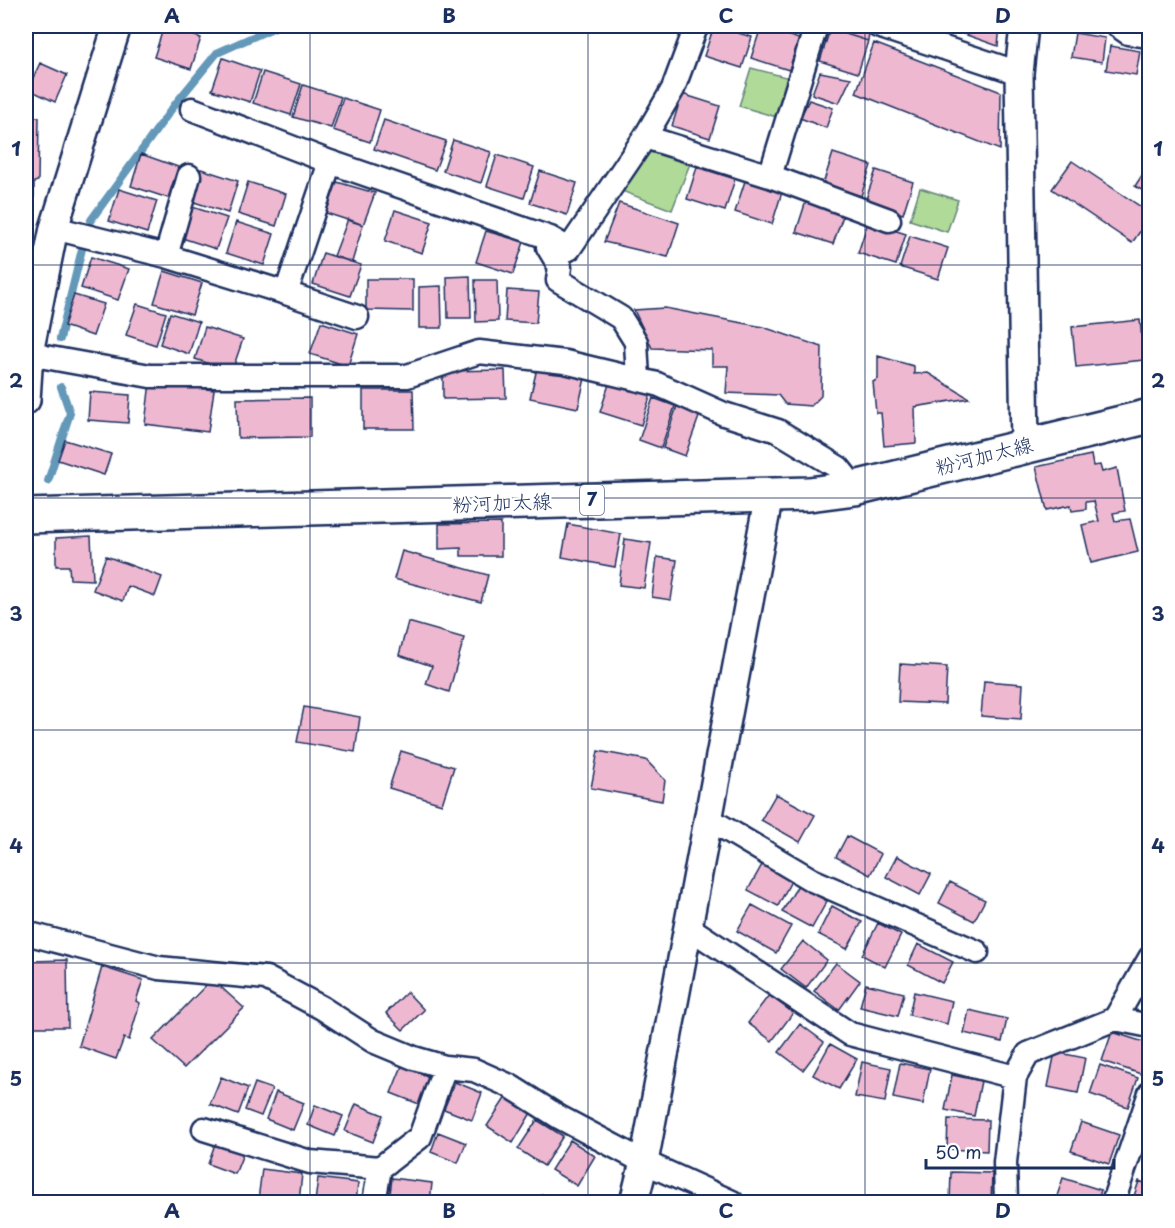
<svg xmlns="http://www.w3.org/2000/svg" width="1175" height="1228" font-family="'Playpen Sans','Klee One',sans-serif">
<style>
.green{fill:#afda98;stroke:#65847b;stroke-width:1.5}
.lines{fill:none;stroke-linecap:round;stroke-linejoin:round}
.stream{stroke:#6498b9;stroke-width:8}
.building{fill:#eeb8d0;stroke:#1b2f5e;stroke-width:1.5}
.minor-casing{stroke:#1b2f5e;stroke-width:27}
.tertiary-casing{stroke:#1b2f5e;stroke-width:32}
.primary-casing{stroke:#1b2f5e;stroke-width:38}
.minor{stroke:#fff;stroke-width:22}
.tertiary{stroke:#fff;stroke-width:27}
.primary{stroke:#fff;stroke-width:33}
.grid{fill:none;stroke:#1b2f5e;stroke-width:1.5;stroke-opacity:0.55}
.labels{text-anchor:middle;stroke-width:5;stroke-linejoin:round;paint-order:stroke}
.shield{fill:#fff;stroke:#5f6d8e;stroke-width:1.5}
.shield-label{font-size:18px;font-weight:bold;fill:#1b2f5e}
.street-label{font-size:20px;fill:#1b2f5e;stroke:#fff}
.neatline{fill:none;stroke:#1b2f5e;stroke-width:2}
.grid-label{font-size:20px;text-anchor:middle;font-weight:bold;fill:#1b2f5e}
</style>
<rect width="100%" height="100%" fill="#fff"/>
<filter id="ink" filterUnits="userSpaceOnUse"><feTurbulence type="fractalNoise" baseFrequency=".0167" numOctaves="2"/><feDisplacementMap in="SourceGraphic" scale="12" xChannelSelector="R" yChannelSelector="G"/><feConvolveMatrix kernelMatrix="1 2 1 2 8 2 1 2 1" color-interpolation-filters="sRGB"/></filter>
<g filter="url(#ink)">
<path class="green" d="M751,68L793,79L780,118L739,106Z
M648,147L691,161L672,210L619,190Z
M920,188L958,200L947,232L910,220Z"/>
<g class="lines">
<path class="stream" d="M91,220L176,103L217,53L277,26
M60,339L82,249
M48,481L70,413L61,387"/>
</g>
<path class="building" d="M164,26L201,38L191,69L154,57Z
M714,26L752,37L742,68L704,56Z
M831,26H843L869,33L868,41L830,29Z
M916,26H948V36Z
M958,26H1000L998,46L958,32Z
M761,27L799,39L789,70L751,58Z
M830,29L868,41L858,73L820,61Z
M1075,33L1105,38L1102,62L1071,57Z
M874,43L1001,92L1000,150L856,93Z
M1110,46L1140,51L1136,75L1106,70Z
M223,58L260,71L250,102L212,90Z
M40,63L67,75L55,102L28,89Z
M263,72L301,84L291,115L253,103Z
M820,72L851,78L839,103L812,94Z
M303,85L341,97L331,128L293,117Z
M682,94L720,106L710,138L672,126Z
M343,98L380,110L370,142L333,130Z
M809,100L833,108L826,128L800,118Z
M26,117H39L38,181L34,182V197L26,196Z
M384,120L446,141L435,170L374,149Z
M453,140L491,152L481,183L443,171Z
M833,153L871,165L861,196L823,184Z
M141,154L178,167L168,198L131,186Z
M497,155L534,167L524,198L487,186Z
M1072,161L1150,213V217L1132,243L1052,189Z
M1150,163V195L1135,186Z
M697,167L735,179L725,211L687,199Z
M201,169L238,181L228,213L191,201Z
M876,170L913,182L903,214L865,202Z
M540,171L577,183L567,215L530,203Z
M745,181L782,192L772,224L735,212Z
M248,182L286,194L276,226L238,214Z
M337,182L375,193L363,225L326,213Z
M119,189L157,201L147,233L109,221Z
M806,201L844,213L833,244L796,232Z
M619,203L679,223L668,257L604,242Z
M189,206L227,218L216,249L179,237Z
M395,210L432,222L422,253L385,241Z
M348,219L363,225L352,262L334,256Z
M236,222L274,234L264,265L226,253Z
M868,222L906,234L896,265L858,253Z
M486,231L524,242L513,274L476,262Z
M910,236L948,248L938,279L900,267Z
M323,253L361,265L350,296L313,284Z
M91,257L129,269L118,300L81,288Z
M164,271L202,283L192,315L154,303Z
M470,276L471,318H448L447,277Z
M366,279H413V311L366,310Z
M475,280H497L498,321L476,322Z
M441,286L442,328H419V287Z
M507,290L539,292L536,323L505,321Z
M74,295L104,304L93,336L64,326Z
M137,304L166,313L156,345L126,335Z
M665,308L763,327L822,347L821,396L811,406L785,404L778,395L726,393L728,366H712V350L652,348L634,310Z
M170,313L199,322L189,354L160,344Z
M1140,320L1144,360L1076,367L1072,327Z
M321,322L358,334L348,366L310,354Z
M205,327L243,339L232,371L195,359Z
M878,356L914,366V374L928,373L969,398L915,407L916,443L884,446L881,413H876L873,382L878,379Z
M538,364L586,374L578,408L530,398Z
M505,370L506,398L443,399V371Z
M610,381L651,394L641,425L600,412Z
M150,382L214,390L208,432L145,424Z
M363,390H413L414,429H363Z
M90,392L130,395L128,423L88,420Z
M310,398V437L238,438L237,399Z
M653,398L675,406L661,448L639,440Z
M677,406L700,414L685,456L663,448Z
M65,440L111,454L104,475L58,460Z
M1091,455L1093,466L1100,465L1102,472L1117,468L1125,511L1113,513L1115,521L1130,519L1138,552L1091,563L1082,525L1099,521L1094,501L1086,502V509L1072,511L1071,505L1047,510L1036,467Z
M501,523V556H461V548L439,549V524Z
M568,524L621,534L615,567L562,557Z
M91,536L93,580L70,579L69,566H56V538Z
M625,539L651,543L644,588L619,585Z
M402,551L488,575L481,602L394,579Z
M106,556L162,577L155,596L128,586L123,601L93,590Z
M657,557L677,560L671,600L652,597Z
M408,622L464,638L449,692L426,684L432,666L399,655Z
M900,664L947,667L945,704L898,702Z
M984,681L1023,684L1021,719L981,716Z
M304,707L360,717L355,752L297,742Z
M401,751L454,767L442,804L389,788Z
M598,751L646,760L665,780L662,801L591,788Z
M776,794L815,815L800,842L761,820Z
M847,836L881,854L870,875L836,857Z
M897,856L931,874L920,895L886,877Z
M763,863L792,879L778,906L748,890Z
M950,882L985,900L974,921L939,903Z
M798,885L827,901L812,928L782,912Z
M752,905L791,926L776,953L737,931Z
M832,906L862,922L847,949L818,934Z
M878,923L901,935L885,967L862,955Z
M803,941L827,960L806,988L781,969Z
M918,944L953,962L942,983L908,965Z
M67,960L68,1027H32L31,961Z
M836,963L860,981L839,1010L814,991Z
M102,967L143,980L136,1001L140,1003L129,1040L124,1038L116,1059L79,1046Z
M212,979L244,1008L184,1068L153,1040Z
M866,984L904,993L898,1016L860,1007Z
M407,992L424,1010L403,1030L386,1013Z
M914,992L952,1001L947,1024L909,1015Z
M769,995L793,1013L772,1041L748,1023Z
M969,1010L1007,1019L1002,1042L964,1033Z
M800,1024L824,1042L803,1070L779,1052Z
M1112,1032L1150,1044L1141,1074L1102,1061Z
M830,1044L857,1059L839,1089L813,1075Z
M1055,1052L1085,1058L1078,1093L1048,1087Z
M862,1062L891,1068L885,1102L855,1097Z
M900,1063L930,1069L923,1104L893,1098Z
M1100,1065L1138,1078L1128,1107L1090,1094Z
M402,1066L429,1077L419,1104L391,1093Z
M952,1075L981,1081L974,1116L945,1110Z
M221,1077L248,1088L238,1115L210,1104Z
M455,1082L482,1093L472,1120L444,1109Z
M255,1083L272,1089L261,1116L245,1110Z
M276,1092L304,1103L293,1130L266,1119Z
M506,1097L531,1113L513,1143L487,1126Z
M356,1104L383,1115L373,1142L345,1131Z
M315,1105L343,1116L335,1136L308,1125Z
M948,1119L988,1120L987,1151L947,1149Z
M537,1120L563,1136L544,1166L518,1149Z
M1081,1122L1119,1135L1109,1164L1071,1151Z
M438,1132L466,1143L458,1163L431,1152Z
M570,1140L595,1156L577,1186L551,1170Z
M215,1144L243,1154L235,1174L208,1164Z
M262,1169L302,1174L299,1202H283L258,1200Z
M951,1172L992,1173L991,1202H950Z
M318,1178L358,1183L356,1202H315Z
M392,1178L432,1183L430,1202H389Z
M1063,1178L1101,1190L1097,1202H1055Z
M1139,1181L1150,1185V1202H1132Z
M542,1195L573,1202H540Z"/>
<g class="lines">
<defs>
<path id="minor" d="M878,26L1019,73
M1118,26L1128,33L1150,36
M192,109L330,162L550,238L569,249L645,137L673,89L696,27L698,26
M645,137L770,176L889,220
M770,176L816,26
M54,228L166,256L286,293L357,317
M550,238L548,247L560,267L558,280L621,318L636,342L638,379
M166,256L189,176
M286,293L330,162
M26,352L45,357L150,376H407L479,352L565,362L657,384L724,414L778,431L839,468L855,488
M709,819L812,880L977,952
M688,927L850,1034L1015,1077
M26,933L159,968L266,978L322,1008L373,1041L414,1058L445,1067L474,1070L510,1086L559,1117L644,1162L732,1202
M1115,1019L1150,958
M204,1129L310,1162L380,1168
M374,1202L380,1168L420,1137L445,1067
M1006,1202L1005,1162L1015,1077L1028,1054L1115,1019L1150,1026
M1113,1202L1150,1093"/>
<path id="tertiary" d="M1024,26L1019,73L1025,446
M26,400L29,353L54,228L117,26
M634,1202L644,1162L769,495"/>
<path id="primary" d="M26,516L809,494L855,488L1150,416"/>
</defs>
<use href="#minor" class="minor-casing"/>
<use href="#tertiary" class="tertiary-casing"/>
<use href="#primary" class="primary-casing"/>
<use href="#minor" class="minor"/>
<use href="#tertiary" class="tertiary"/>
<use href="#primary" class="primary"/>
</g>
</g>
<path class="grid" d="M310,26V1202M588,26V1202M865,26V1202M26,265H1150M26,498H1150M26,730H1150M26,963H1150"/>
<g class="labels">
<rect class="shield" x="580" y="485" width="24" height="30" rx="4.5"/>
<g class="shield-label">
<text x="592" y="506">7</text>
</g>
<g class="street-label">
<text transform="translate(984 456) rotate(-14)" y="7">粉河加太線</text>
<text transform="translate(502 503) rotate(-2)" y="7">粉河加太線</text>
</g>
</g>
<rect width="1175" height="1228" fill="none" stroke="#fff" stroke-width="66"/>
<path d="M926 1159v9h188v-9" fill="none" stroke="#1b2f5e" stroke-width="3"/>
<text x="935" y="1159" font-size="18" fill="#1b2f5e" stroke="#ffffff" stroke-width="4.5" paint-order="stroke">50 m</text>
<rect x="33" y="33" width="1109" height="1162" class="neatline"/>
<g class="grid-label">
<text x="172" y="23">A</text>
<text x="449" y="23">B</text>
<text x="726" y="23">C</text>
<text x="1003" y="23">D</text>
<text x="16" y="156">1</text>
<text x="1158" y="156">1</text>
<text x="16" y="388">2</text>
<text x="1158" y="388">2</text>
<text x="16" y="621">3</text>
<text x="1158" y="621">3</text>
<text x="16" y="853">4</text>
<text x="1158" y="853">4</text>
<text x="16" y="1086">5</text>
<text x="1158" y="1086">5</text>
<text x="172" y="1218">A</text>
<text x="449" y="1218">B</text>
<text x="726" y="1218">C</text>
<text x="1003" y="1218">D</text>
</g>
</svg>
